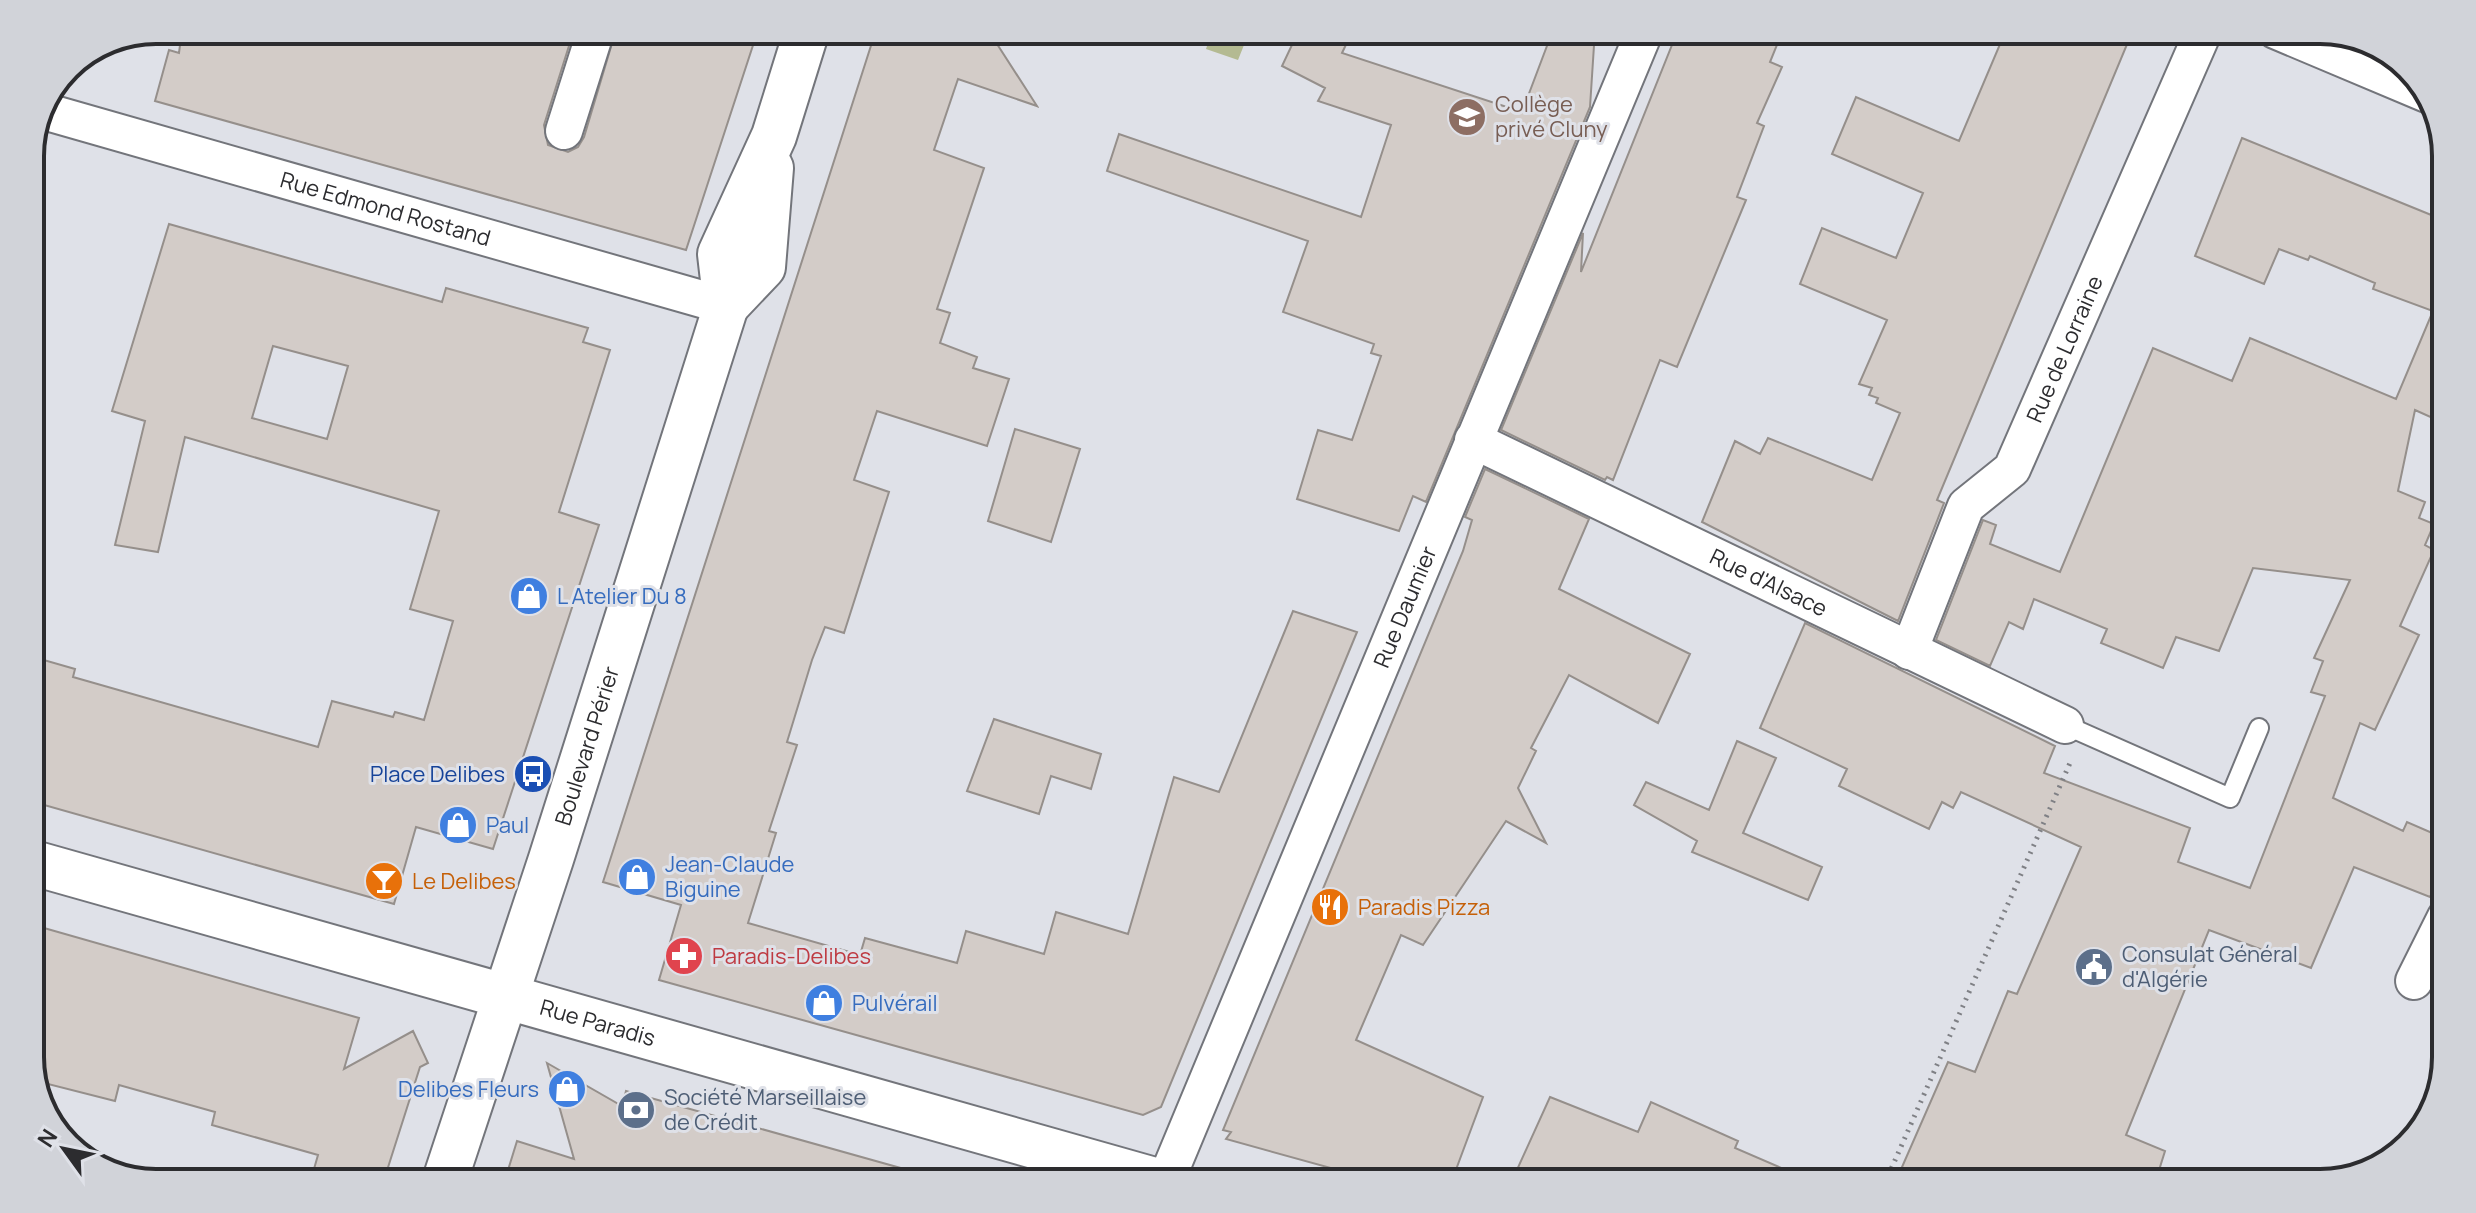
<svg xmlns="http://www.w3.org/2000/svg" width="2476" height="1213" font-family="Manrope,sans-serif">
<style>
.green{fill:#b4ba92}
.building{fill:#d3ccc8;stroke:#958f8b;stroke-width:2;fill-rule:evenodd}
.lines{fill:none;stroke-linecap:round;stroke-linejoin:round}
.service-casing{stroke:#73757b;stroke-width:22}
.minor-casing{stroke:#73757b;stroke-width:40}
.tertiary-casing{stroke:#73757b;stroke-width:48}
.path{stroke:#7f8085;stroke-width:5;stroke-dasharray:2 6;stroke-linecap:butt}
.service{stroke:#fff;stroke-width:18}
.minor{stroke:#fff;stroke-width:36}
.tertiary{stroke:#fff;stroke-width:44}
.labels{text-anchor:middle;stroke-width:6;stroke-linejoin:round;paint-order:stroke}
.education-label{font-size:22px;fill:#785e54;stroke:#dfe1e8;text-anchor:start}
.street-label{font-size:22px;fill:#2c2c2f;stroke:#dfe1e8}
.shop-label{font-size:22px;fill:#366cbe;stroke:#dfe1e8;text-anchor:start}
.transit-label{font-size:22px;fill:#164399;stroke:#dfe1e8;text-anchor:end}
.food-label{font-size:22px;fill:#c56008;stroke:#dfe1e8;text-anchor:start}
.service-label{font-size:22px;fill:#4e5e75;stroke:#dfe1e8;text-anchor:start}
.health-label{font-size:22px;fill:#be3a42;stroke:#dfe1e8;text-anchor:start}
.rim{fill:none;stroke:#2c2c2f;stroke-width:4}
</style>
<rect width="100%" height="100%" fill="#dfe1e8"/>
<path class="green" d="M1180,30H1250L1238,60L1206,49L1209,40Z"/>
<path class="building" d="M182,30H574L544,125L548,145L568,152L578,147L584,137L616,30H758L686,250L155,101L169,50L179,53Z
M876,30H988L1037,106L958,79L934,150L984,168L937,309L950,313L940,343L977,357L973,368L1009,379L987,446L877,411L854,480L889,492L844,633L825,627L812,660L787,742L797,745L769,831L776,833L748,923L860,955L865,938L957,963L966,931L1044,954L1056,912L1128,934L1174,777L1219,792L1293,611L1357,632L1161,1107L1143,1115L659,980L681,905L603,882Z
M1299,30H1353L1342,53L1522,112L1553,30H1595L1590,107L1426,502L1413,496L1399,531L1297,499L1318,430L1352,440L1381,356L1371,353L1374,344L1283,312L1308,241L1107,171L1119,134L1361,217L1391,125L1318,101L1325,88L1282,66Z
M1678,30H1783L1770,62L1782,67L1757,123L1764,126L1737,197L1746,200L1677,367L1660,360L1613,480L1607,477L1605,480L1501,430L1583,233L1581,272Z
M2006,30H2133L1937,500L1944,503L1898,621L1702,522L1735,441L1760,454L1768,438L1872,480L1900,413L1876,403L1878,398L1869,395L1872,388L1859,384L1887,320L1800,284L1822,228L1896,258L1923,193L1832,154L1856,97L1959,141Z
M2242,138L2446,221V424L2415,410L2398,491L2425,502L2419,518L2434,524L2425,545L2434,550L2400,626L2419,635L2375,730L2360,723L2333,798L2403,831L2407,822L2446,839V868L2430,897L2354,867L2311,968L2209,930L2126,1135L2165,1151L2155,1183H1895L1948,1062L1975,1072L2008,991L2017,994L2081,847L1961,792L1953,808L1942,802L1929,829L1839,786L1847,769L1760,728L1805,623L2055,746L2044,773L2190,828L2178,862L2250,888L2325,696L2311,692L2323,661L2314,658L2350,580L2253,568L2219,651L2176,637L2163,668L2101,643L2107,629L2034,599L2023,629L2009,622L1990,666L1936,640L1983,520L1996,525L1990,544L2060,572L2153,348L2232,381L2250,338L2396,399L2433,311L2373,289L2375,283L2310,256L2308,260L2279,249L2264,284L2195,256Z
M169,224L442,302L446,288L588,328L583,342L610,350L559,512L599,525L493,849L416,827L394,904L30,801V656L75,669L73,677L318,747L332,701L393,717L395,712L424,720L453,621L410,609L439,511L185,437L158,552L115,545L145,421L112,411ZM273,346L348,366L327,439L252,418Z
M1015,429L1080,449L1051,542L988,521Z
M1485,469L1589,519L1559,589L1690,654L1658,723L1569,675L1531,748L1536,751L1518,788L1546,843L1506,821L1423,945L1401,935L1356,1040L1483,1097L1451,1183H1385L1226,1139L1231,1132L1223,1130L1463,551L1472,520L1465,517Z
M994,719L1101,754L1091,789L1051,776L1039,814L967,791Z
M1737,741L1776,758L1743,833L1822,867L1808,900L1692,852L1697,841L1634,805L1646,782L1709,810Z
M30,924L359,1018L344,1069L413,1031L428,1063L420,1067L383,1183H310L318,1155L212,1125L215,1112L119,1085L115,1101L36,1081L30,1065Z
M547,1063L622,1106L626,1091L915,1172L913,1183H504L517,1141L574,1159Z
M1550,1097L1638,1132L1651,1102L1738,1141L1735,1148L1816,1183H1511Z"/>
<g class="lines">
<defs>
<path id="service" d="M2065,725L2230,798L2259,728"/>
<g id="minor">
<path d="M2275,30L2427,94"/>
<path id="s1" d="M47,112L726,306"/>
<path d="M564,131L596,30"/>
<path id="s2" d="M1473,440L2065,725"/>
<path id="s3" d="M1909,651L1966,506L2012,469L2204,30"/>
<path d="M2414,981L2446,917"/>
<path id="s4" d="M1165,1183L1645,30"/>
</g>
<g id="tertiary">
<path d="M726,306L763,267L771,168"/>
<path id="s5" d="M30,862L1165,1183"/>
<path id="s6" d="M444,1183L551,859L726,306L720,254L774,136L807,30"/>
</g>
</defs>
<use href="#service" class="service-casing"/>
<use href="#minor" class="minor-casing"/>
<use href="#tertiary" class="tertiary-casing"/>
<path class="path" d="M1885,1183L2070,763"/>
<use href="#service" class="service"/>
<use href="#minor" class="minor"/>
<use href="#tertiary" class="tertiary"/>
</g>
<defs>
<symbol id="school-disc" viewBox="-11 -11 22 22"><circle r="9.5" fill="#8d6e63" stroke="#dfe1e8"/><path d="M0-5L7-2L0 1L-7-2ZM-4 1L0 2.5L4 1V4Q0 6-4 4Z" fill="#fff"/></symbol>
<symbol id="shop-disc" viewBox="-11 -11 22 22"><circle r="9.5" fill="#3f7fe0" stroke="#dfe1e8"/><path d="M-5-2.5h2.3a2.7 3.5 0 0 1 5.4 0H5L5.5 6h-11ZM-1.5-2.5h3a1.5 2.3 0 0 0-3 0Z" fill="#fff"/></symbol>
<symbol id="bus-disc" viewBox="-11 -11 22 22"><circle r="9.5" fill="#1a4fb4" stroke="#dfe1e8"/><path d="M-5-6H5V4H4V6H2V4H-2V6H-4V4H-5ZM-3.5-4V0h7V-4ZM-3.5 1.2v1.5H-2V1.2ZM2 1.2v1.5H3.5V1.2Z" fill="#fff"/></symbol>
<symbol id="bar-disc" viewBox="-11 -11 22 22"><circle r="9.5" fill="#e8710a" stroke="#dfe1e8"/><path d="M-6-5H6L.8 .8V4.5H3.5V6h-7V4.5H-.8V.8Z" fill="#fff"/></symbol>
<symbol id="restaurant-disc" viewBox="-11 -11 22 22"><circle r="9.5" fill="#e8710a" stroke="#dfe1e8"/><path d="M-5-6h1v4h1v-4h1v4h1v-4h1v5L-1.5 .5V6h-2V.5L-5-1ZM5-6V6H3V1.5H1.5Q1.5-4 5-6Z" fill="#fff"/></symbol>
<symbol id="pharmacy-disc" viewBox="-11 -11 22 22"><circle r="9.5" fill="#e0444e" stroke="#dfe1e8"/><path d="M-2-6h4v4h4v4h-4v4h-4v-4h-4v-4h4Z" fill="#fff"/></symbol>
<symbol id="civic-disc" viewBox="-11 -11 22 22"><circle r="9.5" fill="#5c6f8a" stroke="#dfe1e8"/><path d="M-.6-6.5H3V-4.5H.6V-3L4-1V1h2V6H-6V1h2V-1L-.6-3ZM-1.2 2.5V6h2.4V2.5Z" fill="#fff"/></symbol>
<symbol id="bank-disc" viewBox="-11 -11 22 22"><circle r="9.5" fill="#5c6f8a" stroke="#dfe1e8"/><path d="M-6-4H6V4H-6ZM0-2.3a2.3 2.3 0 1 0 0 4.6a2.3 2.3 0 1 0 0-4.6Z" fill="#fff"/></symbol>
</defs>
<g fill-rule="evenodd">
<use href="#school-disc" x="1445" y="95" width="44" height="44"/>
<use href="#shop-disc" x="507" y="574" width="44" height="44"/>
<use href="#bus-disc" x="511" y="752" width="44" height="44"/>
<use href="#shop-disc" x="436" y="803" width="44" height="44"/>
<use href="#shop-disc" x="615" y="855" width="44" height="44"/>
<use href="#bar-disc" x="362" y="859" width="44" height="44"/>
<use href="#restaurant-disc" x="1308" y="885" width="44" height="44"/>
<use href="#pharmacy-disc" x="662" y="934" width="44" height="44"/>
<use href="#civic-disc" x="2072" y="945" width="44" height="44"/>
<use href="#shop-disc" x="802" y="981" width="44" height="44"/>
<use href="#shop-disc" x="545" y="1067" width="44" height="44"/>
<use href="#bank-disc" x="614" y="1088" width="44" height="44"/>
</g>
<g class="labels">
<g class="education-label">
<text x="1495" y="112">Collège<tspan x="1495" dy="25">privé Cluny</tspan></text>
</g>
<g class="street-label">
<text dy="8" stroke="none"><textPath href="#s1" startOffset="352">Rue Edmond Rostand</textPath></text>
<text dy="8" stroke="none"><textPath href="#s3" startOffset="346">Rue de Lorraine</textPath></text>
<text dy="8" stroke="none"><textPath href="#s2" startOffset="328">Rue d'Alsace</textPath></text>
<text dy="8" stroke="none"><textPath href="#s4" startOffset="624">Rue Daumier</textPath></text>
<text dy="8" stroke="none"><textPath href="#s6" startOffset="460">Boulevard Périer</textPath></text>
<text dy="8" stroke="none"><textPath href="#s5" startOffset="590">Rue Paradis</textPath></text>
</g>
<g class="shop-label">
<text x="557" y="604">L Atelier Du 8</text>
<text x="486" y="833">Paul</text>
<text x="665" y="872">Jean-Claude<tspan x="665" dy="25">Biguine</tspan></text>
<text x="852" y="1011">Pulvérail</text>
<text x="539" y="1097" text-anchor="end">Delibes Fleurs</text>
</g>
<g class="transit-label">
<text x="505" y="782">Place Delibes</text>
</g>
<g class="food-label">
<text x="412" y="889">Le Delibes</text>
<text x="1358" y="915">Paradis Pizza</text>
</g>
<g class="service-label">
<text x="2122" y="962">Consulat Général<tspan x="2122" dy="25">d'Algérie</tspan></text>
<text x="664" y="1105">Société Marseillaise<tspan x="664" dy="25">de Crédit</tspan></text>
</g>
<g class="health-label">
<text x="712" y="964">Paradis-Delibes</text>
</g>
</g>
<path d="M0 0H2476V1213H0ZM156 44H2320A112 112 0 0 1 2432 156V1057A112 112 0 0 1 2320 1169H156A112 112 0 0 1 44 1057V156A112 112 0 0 1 156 44Z" fill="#d1d3d9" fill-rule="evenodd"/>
<path class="rim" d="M156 44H2320A112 112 0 0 1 2432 156V1057A112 112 0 0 1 2320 1169H156A112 112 0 0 1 44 1057V156A112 112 0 0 1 156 44Z"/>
<g transform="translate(64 1149) rotate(303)" stroke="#dfe1e8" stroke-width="6" paint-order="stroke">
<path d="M0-6L14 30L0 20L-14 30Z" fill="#2c2c2f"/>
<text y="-12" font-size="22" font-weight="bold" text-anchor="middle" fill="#2c2c2f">N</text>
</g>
</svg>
